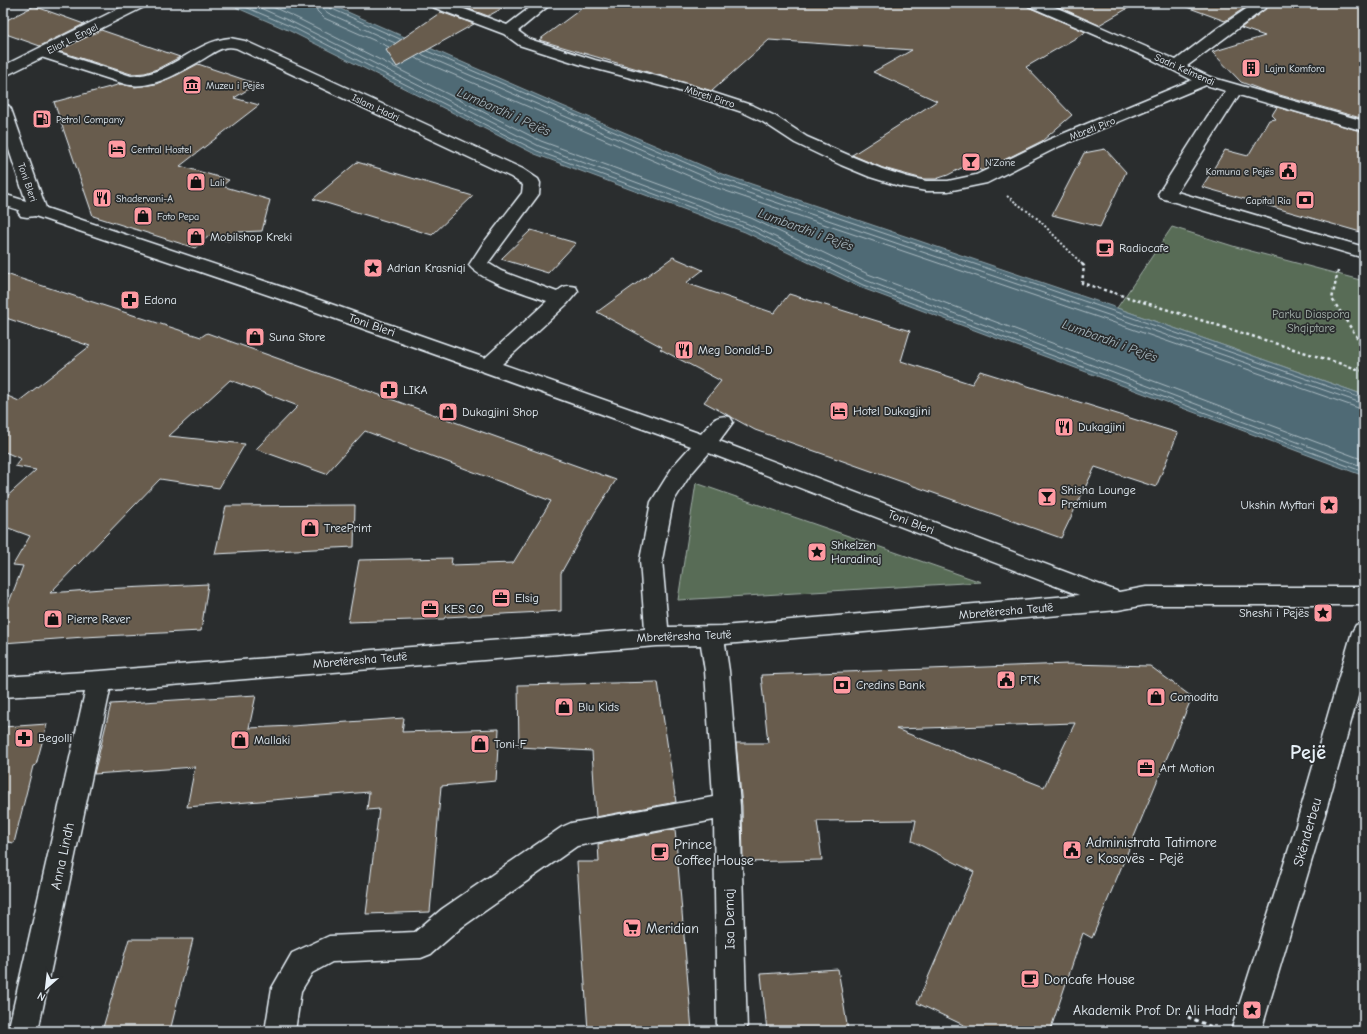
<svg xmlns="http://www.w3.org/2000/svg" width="1367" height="1034" font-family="'Comic Neue',sans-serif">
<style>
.green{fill:#596c56;stroke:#a0aea7}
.water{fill:#4f6a74;stroke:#8ca0a9}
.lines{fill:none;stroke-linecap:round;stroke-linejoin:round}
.shore{stroke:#abbbc3;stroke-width:1}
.building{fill:#675c4e;stroke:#e8f1f8;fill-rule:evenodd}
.minor-casing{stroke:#e8f1f8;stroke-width:3}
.major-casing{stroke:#e8f1f8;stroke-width:3}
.path-far2{stroke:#e8f1f8;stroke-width:2;stroke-dasharray:2 2;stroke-linecap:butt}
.path-far1{stroke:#e8f1f8;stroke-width:2.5;stroke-dasharray:3 3;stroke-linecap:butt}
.path{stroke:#e8f1f8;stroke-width:3;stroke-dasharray:3.5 3.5;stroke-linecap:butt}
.minor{fill:#2a2d2e;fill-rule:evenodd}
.major{fill:#2a2d2e;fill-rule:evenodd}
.labels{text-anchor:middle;stroke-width:3.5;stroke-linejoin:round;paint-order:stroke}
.far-street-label{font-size:10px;fill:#e8f1f8;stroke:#2a2d2e}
.far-poi-label{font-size:10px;fill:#e8f1f8;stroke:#2a2d2e;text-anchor:start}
.poi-label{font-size:12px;fill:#e8f1f8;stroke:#2a2d2e;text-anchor:start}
.park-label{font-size:12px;fill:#a8b5af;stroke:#2a2d2e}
.street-label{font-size:12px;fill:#e8f1f8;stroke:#2a2d2e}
.water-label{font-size:13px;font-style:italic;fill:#abbbc3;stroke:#2a2d2e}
.near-street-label{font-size:14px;fill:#e8f1f8;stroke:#2a2d2e}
.near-poi-label{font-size:14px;fill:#e8f1f8;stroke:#2a2d2e;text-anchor:start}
.town-label{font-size:20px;font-weight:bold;fill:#e8f1f8;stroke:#2a2d2e}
</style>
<rect width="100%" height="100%" fill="#2a2d2e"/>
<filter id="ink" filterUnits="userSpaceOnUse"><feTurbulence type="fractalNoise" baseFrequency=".025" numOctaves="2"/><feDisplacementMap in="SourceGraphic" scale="8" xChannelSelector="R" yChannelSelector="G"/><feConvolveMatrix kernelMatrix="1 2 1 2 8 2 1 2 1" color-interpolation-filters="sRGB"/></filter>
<g filter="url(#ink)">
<path class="green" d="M1172,227L1236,247L1364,281V395L1117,308Z
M696,483L981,582L678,600Z"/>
<path class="water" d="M226,3H327L544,98L722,174L1117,308L1364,395V476L862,288L745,232L535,154L290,31Z"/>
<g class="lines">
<path class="shore" d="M236,3L292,27L537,151L747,228L863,285L1364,472
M249,3L294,23L539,146L748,224L865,280L1364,467
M264,3L297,18L541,141L751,218L868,274L1364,460
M316,3L317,11L324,18L389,47
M322,3L323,9L328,13L395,43
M327,3L330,8L400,39
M427,51L721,178L1116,312L1364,399
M421,54L719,183L1114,317L1364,404
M415,58L717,188L1112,322L1364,410"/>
</g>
<path class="building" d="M453,3H512L488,16Z
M589,3H1026L1028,7L1086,32L1026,67L1072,115L1042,141L982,171L969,164L948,175L936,179H923L883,168L852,155L937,101L873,72L912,50L769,40L712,91L539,40Z
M1050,3H1137L1099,25Z
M1184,3H1252L1225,21L1184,6Z
M1273,3H1364V119L1262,90L1241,82L1212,52L1265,36L1241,28Z
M34,6L84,24L40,46L3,33V22Z
M441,12L474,24L397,67L386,50Z
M101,30L180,57L157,69L145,73L131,74L58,51Z
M198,64L257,84L234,98L259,105L180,166L229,180L222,186L270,200L262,231L237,232L229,241L209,236L195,248L93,216L54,102L121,84L135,87L156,84L177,75Z
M1277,107L1364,132V233L1202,187L1225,150L1248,156L1269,120L1276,119L1272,115Z
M1105,149L1126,172L1100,227L1052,215L1084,153Z
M357,162L473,196L432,235L313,199Z
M531,230L576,243L548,273L501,259Z
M673,257L703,270L686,283L774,313L789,294L910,331L901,361L972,384L980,371L1178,433L1156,487L1095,467L1061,538L755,430L704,402L721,381L660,349L662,347L597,312Z
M3,273L201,337L207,333L616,480L595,512L561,573V611L445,617L444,619L348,622L359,560L452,558L451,565L513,563L551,501L365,431L326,474L256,449L298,406L230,380L169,436L245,444L219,488L160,479L50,593L102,589L208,584L201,631L84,637L3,643V618L23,566L13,565L30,536L3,526V500L36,470L15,466L21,459L3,451V394L19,401L90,346L3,317Z
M355,505L354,547L215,554L226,506Z
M1069,664L1150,666L1192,697L1092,938L1083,933L1050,1031H976L917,1003L974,872L912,841L916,820L817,821L822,860L743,862L742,806L736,743H768L761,675ZM1075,723L1044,787L896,729Z
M658,682L676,802L596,817L592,751L519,747L518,685Z
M256,695L249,728L292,726L404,718L402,732L499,729L496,781L441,786L430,912L366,914L379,809L367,810L369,792L187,807L195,767L94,774L111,704Z
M47,724L36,765L33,766L14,843L3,841V727Z
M675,829L692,1031H588L577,862H599L598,844Z
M129,939H193L170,1031H102Z
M838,969L848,1031H767L761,974Z"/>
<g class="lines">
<defs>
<path id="minor" d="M428,3H448L507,25L536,3H552L518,31L529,39L595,60L683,83L754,106L775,116L807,137L853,157L882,169L908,177L926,181H948L976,175L1048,140L1192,80L1151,59L1029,6L1027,3H1046L1176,60L1218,28L1255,3H1272L1187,66L1210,77L1364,121V131L1239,95L1177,192L1364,247V258L1161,198L1158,194L1207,117L1226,91L1206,85L1060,146L987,183L948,191H926L899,186L870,177L841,165L795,143L763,122L742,112L673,89L585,66L519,45L504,34L430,6Z
M230,38L245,41L523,169L538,179L540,183L539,194L488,263L501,271L557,292C563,286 567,285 576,287L578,291L567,304L502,364L701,434C710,424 715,413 730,417L733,422L719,441L1119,592L1146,587H1364V605H1146L1118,610L725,644L729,671L740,806L747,1031H717L714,820L577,846L462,927L431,954L421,958L332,962L312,973L301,991L295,1031H265L272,988L292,953L329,936L415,932L442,909L562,827L571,823L713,797L705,671L701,645L657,646L110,690L38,1031H8L85,692L3,697V677L100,671L645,629L640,560L651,502L674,465L691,446L277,298L35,216L27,217L21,216L18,212L19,210L3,205V194L26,201L3,132V104L9,106L11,109L46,208L291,290L485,358L547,301C528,294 479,280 469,265L482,245L522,193L523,185L511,177L236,48C223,45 215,52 205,58C182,71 152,91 125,84L38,56L35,53L38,50L43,48L131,76C170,76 194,41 230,38ZM709,453L1079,595L722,626L668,627L662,560L673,502L690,475Z
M1364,623V675L1318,839L1261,1031H1231L1292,839L1352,632L1356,625Z"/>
<path id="major" d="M130,3H148L146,6L3,77V66Z"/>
</defs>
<use href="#minor" class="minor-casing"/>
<use href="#major" class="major-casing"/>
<path class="path-far2" d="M1007,196L1038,219L1083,265"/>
<path class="path-far1" d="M1082,264L1084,266L1082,283L1364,371
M1338,271L1332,299L1364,348"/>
<path class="path" d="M1188,1017L1212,1027"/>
<use href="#minor" class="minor"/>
<use href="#major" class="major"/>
</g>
</g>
<defs>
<symbol id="building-square" viewBox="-11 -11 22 22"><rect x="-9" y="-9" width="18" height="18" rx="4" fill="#ff9aa2" stroke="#2a2d2e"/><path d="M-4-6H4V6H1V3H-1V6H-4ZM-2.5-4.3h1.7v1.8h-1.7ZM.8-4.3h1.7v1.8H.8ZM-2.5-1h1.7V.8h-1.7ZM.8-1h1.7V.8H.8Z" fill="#111"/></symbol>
<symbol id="museum-square" viewBox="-11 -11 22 22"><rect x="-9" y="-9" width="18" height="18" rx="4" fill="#ff9aa2" stroke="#2a2d2e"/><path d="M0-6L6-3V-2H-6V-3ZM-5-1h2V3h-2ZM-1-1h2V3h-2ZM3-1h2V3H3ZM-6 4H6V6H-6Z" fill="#111"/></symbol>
<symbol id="fuel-square" viewBox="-11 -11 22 22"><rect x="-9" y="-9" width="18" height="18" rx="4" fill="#ff9aa2" stroke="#2a2d2e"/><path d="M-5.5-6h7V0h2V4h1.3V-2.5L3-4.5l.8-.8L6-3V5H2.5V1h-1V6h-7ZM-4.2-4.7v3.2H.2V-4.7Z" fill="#111"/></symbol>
<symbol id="hotel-square" viewBox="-11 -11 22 22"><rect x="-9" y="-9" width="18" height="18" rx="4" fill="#ff9aa2" stroke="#2a2d2e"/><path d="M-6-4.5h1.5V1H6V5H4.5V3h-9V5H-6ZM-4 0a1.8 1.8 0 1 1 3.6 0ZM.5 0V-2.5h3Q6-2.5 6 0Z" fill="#111"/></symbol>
<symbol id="bar-square" viewBox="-11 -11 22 22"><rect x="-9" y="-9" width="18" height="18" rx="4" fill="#ff9aa2" stroke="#2a2d2e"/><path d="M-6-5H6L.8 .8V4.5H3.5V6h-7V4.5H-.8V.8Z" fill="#111"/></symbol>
<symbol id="civic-square" viewBox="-11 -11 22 22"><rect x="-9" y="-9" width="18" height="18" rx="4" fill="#ff9aa2" stroke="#2a2d2e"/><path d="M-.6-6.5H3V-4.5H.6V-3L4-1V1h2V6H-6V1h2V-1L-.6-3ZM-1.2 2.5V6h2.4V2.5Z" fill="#111"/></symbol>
<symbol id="shop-square" viewBox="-11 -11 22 22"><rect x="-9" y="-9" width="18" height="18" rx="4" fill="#ff9aa2" stroke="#2a2d2e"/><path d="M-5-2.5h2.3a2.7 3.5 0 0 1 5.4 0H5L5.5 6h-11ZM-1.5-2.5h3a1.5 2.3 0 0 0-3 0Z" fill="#111"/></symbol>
<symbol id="restaurant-square" viewBox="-11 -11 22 22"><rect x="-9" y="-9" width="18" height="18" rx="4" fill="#ff9aa2" stroke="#2a2d2e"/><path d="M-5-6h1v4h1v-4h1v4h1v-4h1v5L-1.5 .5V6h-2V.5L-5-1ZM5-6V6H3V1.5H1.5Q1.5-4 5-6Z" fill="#111"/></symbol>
<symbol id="bank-square" viewBox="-11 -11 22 22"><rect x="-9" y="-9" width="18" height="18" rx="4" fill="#ff9aa2" stroke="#2a2d2e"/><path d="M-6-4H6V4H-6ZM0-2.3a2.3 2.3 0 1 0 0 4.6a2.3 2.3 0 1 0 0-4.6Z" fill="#111"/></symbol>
<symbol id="cafe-square" viewBox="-11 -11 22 22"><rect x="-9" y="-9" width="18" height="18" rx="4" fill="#ff9aa2" stroke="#2a2d2e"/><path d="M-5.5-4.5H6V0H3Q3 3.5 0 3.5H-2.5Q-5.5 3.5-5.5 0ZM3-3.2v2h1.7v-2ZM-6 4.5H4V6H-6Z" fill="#111"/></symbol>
<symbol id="sight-square" viewBox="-11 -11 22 22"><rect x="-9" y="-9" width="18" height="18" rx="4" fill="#ff9aa2" stroke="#2a2d2e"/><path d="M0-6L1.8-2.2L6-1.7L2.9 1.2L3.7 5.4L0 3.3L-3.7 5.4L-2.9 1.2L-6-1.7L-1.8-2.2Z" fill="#111"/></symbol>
<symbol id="pharmacy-square" viewBox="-11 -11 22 22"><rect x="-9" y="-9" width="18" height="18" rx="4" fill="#ff9aa2" stroke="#2a2d2e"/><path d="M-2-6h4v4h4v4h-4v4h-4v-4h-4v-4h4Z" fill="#111"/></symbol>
<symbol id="office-square" viewBox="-11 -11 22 22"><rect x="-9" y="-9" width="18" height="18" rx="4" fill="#ff9aa2" stroke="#2a2d2e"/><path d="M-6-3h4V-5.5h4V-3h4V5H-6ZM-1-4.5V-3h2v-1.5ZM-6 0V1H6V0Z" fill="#111"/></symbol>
<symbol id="supermarket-square" viewBox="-11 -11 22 22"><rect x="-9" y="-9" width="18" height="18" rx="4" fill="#ff9aa2" stroke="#2a2d2e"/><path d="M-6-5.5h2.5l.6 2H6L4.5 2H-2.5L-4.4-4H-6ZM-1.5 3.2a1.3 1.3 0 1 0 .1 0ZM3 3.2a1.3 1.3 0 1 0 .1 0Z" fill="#111"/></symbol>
</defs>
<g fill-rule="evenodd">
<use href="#building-square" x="1240" y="57" width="22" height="22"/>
<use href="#museum-square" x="181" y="74" width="22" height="22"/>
<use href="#fuel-square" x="31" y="108" width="22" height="22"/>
<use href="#hotel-square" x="106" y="138" width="22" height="22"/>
<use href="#bar-square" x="960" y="151" width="22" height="22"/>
<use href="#civic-square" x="1277" y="160" width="22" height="22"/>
<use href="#shop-square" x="185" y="171" width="22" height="22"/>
<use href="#restaurant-square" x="91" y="187" width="22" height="22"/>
<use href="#bank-square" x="1294" y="189" width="22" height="22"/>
<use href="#shop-square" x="132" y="205" width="22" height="22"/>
<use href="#shop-square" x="185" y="226" width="22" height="22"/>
<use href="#cafe-square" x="1094" y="237" width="22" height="22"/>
<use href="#sight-square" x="362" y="257" width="22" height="22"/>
<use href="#pharmacy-square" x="119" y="289" width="22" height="22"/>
<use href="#shop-square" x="244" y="326" width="22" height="22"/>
<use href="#restaurant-square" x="673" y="339" width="22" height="22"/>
<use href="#pharmacy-square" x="378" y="379" width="22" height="22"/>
<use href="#hotel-square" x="828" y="400" width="22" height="22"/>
<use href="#shop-square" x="437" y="401" width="22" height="22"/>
<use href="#restaurant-square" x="1053" y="416" width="22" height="22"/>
<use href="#bar-square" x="1036" y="486" width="22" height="22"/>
<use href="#sight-square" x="1318" y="494" width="22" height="22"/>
<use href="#shop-square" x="299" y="517" width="22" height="22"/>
<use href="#sight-square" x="806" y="541" width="22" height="22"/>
<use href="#office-square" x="490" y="587" width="22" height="22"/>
<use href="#office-square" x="419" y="598" width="22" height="22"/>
<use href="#sight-square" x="1312" y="602" width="22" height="22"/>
<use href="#shop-square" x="42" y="608" width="22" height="22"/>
<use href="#civic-square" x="995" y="669" width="22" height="22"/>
<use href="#bank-square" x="831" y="674" width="22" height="22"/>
<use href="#shop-square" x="1145" y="686" width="22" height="22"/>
<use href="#shop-square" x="553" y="696" width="22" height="22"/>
<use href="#pharmacy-square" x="13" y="727" width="22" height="22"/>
<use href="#shop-square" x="229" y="729" width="22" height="22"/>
<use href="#shop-square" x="469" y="733" width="22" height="22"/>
<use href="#office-square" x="1135" y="757" width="22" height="22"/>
<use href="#civic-square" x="1061" y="839" width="22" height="22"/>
<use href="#cafe-square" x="649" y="841" width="22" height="22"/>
<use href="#supermarket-square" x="621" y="917" width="22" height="22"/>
<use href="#cafe-square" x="1019" y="968" width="22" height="22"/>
<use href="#sight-square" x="1241" y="999" width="22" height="22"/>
</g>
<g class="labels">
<g class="far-street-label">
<text transform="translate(72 38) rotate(-27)" y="4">Eliot L. Engel</text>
<text transform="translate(1185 69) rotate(24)" y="4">Sadri Kelmendi</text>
<text transform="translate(710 96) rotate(18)" y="4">Mbreti Pirro</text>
<text transform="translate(376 107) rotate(25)" y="4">Islam Hadri</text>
<text transform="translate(1092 128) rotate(-21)" y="4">Mbreti Piro</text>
<text transform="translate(28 182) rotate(71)" y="4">Toni Bleri</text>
</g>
<g class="far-poi-label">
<text x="1265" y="72">Lajm Komfora</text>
<text x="206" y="89">Muzeu i Pejës</text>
<text x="56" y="123">Petrol Company</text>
<text x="131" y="153">Central Hostel</text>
<text x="985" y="166">N'Zone</text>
<text x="1274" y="175" text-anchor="end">Komuna e Pejës</text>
<text x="210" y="186">Lali</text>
<text x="116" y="202">Shadervani-A</text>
<text x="1291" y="204" text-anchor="end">Capital Ria</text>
<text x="157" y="220">Foto Pepa</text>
</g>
<g class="poi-label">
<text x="210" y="241">Mobilshop Kreki</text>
<text x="1119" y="252">Radiocafe</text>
<text x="387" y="272">Adrian Krasniqi</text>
<text x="144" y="304">Edona</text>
<text x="269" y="341">Suna Store</text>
<text x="698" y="354">Meg Donald-D</text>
<text x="403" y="394">LIKA</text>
<text x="853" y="415">Hotel Dukagjini</text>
<text x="462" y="416">Dukagjini Shop</text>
<text x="1078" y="431">Dukagjini</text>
<text x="1061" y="494">Shisha Lounge<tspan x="1061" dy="14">Premium</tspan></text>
<text x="1315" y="509" text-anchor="end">Ukshin Myftari</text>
<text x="324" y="532">TreePrint</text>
<text x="831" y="549">Shkelzen<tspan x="831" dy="14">Haradinaj</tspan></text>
<text x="515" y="602">Elsig</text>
<text x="444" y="613">KES CO</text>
<text x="1309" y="617" text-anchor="end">Sheshi i Pejës</text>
<text x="67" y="623">Pierre Rever</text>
<text x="1020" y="684">PTK</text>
<text x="856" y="689">Credins Bank</text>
<text x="1170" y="701">Comodita</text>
<text x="578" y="711">Blu Kids</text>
<text x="38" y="742">Begolli</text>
<text x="254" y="744">Mallaki</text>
<text x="494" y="748">Toni-F</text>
<text x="1160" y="772">Art Motion</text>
</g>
<g class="park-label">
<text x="1311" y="318">Parku Diaspora<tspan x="1311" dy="14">Shqiptare</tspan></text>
</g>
<g class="street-label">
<text transform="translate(372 325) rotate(19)" y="4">Toni Bleri</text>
<text transform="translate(911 522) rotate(21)" y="4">Toni Bleri</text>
<text transform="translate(1006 611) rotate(-5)" y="4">Mbretëresha Teutë</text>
<text transform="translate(684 636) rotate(-2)" y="4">Mbretëresha Teutë</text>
<text transform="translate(360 660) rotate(-5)" y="4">Mbretëresha Teutë</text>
</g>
<g class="water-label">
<text transform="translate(504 111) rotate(24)" y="5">Lumbardhi i Pejës</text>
<text transform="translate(806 229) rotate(20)" y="5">Lumbardhi i Pejës</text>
<text transform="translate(1110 340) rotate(20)" y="5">Lumbardhi i Pejës</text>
</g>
<g class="near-street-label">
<text transform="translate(1307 832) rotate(-74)" y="5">Skënderbeu</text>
<text transform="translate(62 856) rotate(-78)" y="5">Anna Lindh</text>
<text transform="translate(729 919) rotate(-91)" y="5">Isa Demaj</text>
</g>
<g class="near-poi-label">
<text x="1086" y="847">Administrata Tatimore<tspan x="1086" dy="16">e Kosovës - Pejë</tspan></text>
<text x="674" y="849">Prince<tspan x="674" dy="16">Coffee House</tspan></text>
<text x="646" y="933">Meridian</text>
<text x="1044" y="984">Doncafe House</text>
<text x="1238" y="1015" text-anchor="end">Akademik Prof. Dr. Ali Hadri</text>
</g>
<g class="town-label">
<text x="1308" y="759">Pejë</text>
</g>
</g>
<rect width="1367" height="1034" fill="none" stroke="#2a2d2e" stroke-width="16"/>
<rect x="8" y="8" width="1351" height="1018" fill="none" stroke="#e8f1f8" stroke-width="1.5" filter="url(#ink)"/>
<g transform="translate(46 988) rotate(208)" stroke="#2a2d2e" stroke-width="3" paint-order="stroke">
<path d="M0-3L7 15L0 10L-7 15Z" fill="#e8f1f8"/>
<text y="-6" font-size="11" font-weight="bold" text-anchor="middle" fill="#e8f1f8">N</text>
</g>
</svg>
